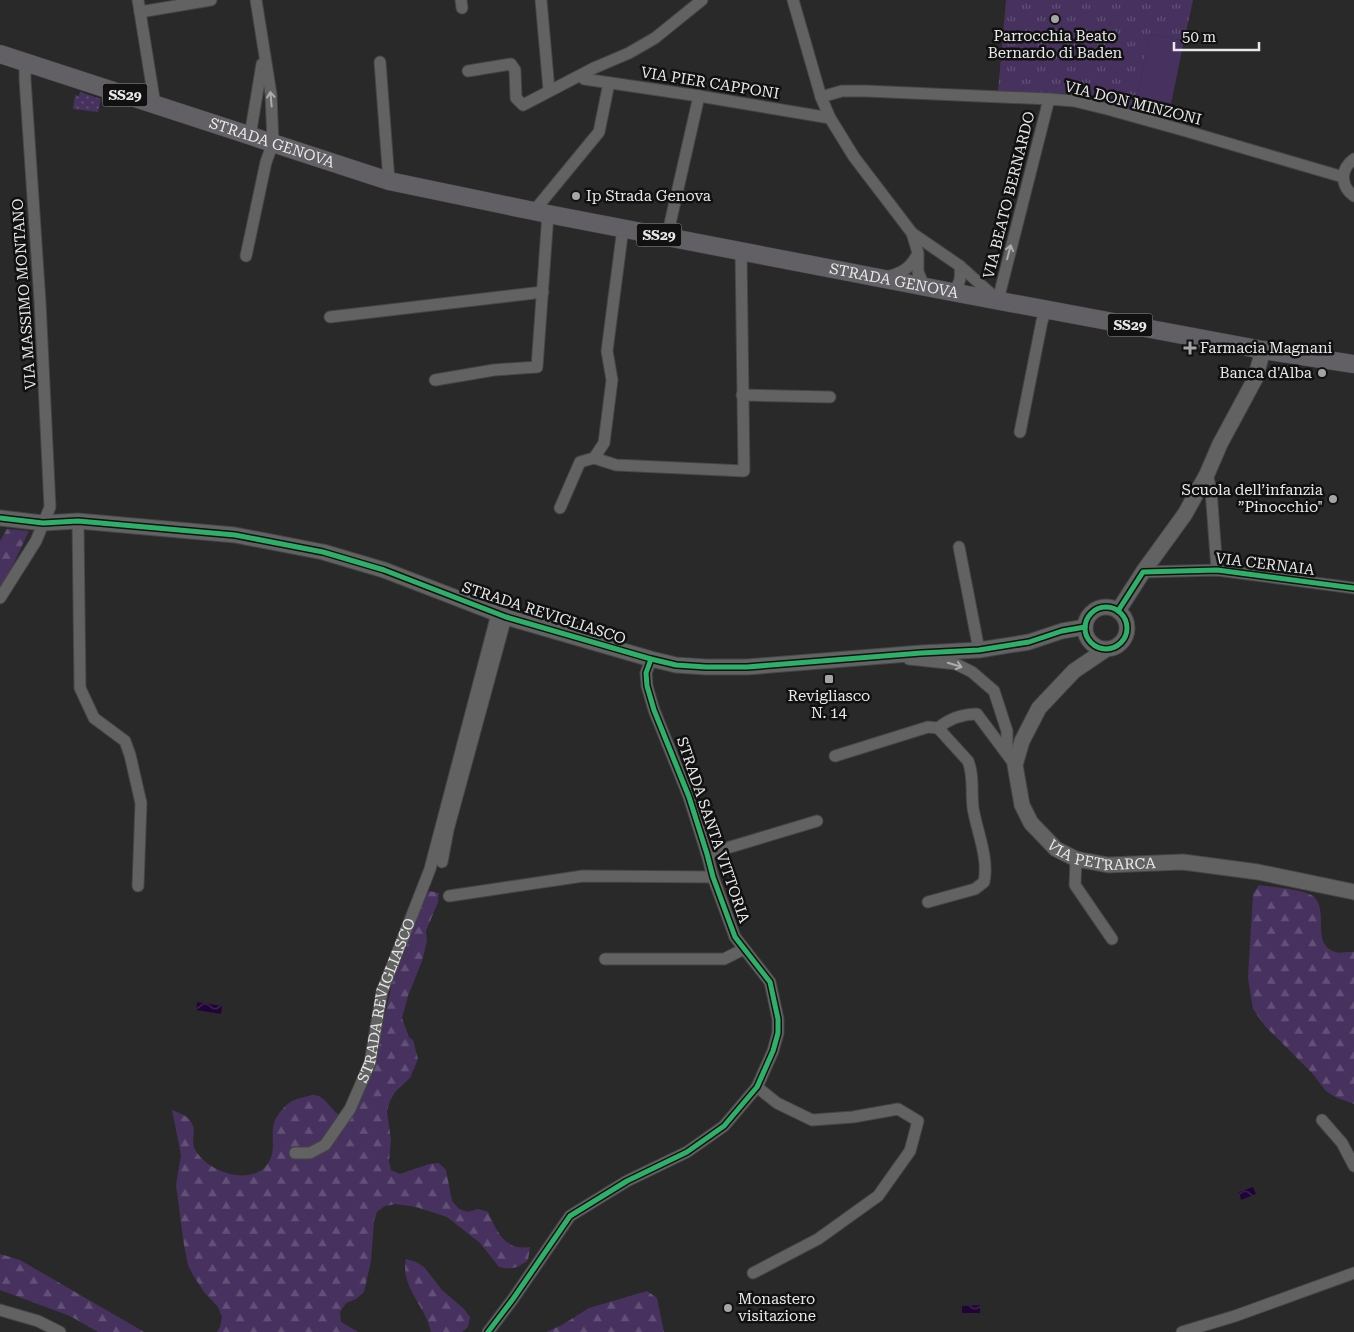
<svg xmlns="http://www.w3.org/2000/svg" width="1354" height="1332" viewBox="0 0 1354 1332" font-family="'Roboto Serif',serif">
<style>
.grass{fill:url(#grass-dots)}
.forest{fill:url(#forest-firs)}
.park{fill:url(#park-tufts)}
.garden{fill:#47325f}
.water{fill:url(#water-waves)}
.lines{fill:none;stroke-linecap:round;stroke-linejoin:round}
.street-casing{stroke:#454545;stroke-width:13}
.secondary-casing{stroke:#454545;stroke-width:17}
.primary-casing{stroke:#454545;stroke-width:19}
.street{stroke:#626263;stroke-width:11}
.secondary{stroke:#626263;stroke-width:15}
.primary{stroke:#626064;stroke-width:18}
.cycleway-casing{stroke:#111112;stroke-width:8}
.cycleway{stroke:#2db169;stroke-width:5}
.oneway{stroke:#acacad}
.poi-dot{fill:#a5a5a6;stroke:#111112;stroke-width:2}
.labels{text-anchor:middle;dominant-baseline:central;stroke-width:5;stroke-linejoin:round;paint-order:stroke}
.shield{fill:#111112;stroke:#a8a8a8;stroke-width:1}
.shield-label{font-size:14px;font-weight:bold;fill:#e8e8e9}
.poi-label{font-size:15px;fill:#e8e8e9;stroke:#111112;text-anchor:start}
.street-label{font-size:15px;fill:#e8e8e9;stroke:#111112}
</style>
<defs>
<pattern id="grass-dots" width="8" height="8" patternUnits="userSpaceOnUse" patternTransform="scale(1.25)"><rect width="8" height="8" fill="#47325f"/><path d="M2 2h.1M6 6h.1" fill="none" stroke="#625076" stroke-width="1.8" stroke-linecap="round"/></pattern>
<pattern id="forest-firs" width="22" height="20" patternUnits="userSpaceOnUse" patternTransform="scale(1.25)"><rect width="22" height="20" fill="#47325f"/><path d="M5 1l3.5 6h-7zM16 11l3.5 6h-7z" fill="#625076"/></pattern>
<pattern id="park-tufts" width="24" height="20" patternUnits="userSpaceOnUse" patternTransform="scale(1.25)"><rect width="24" height="20" fill="#47325f"/><path d="M3 7l-1-3M5 7V3M7 7l1-3M15 17l-1-3M17 17v-4M19 17l1-3" fill="none" stroke="#625076"/></pattern>
<pattern id="water-waves" width="16" height="10" patternUnits="userSpaceOnUse" patternTransform="scale(1.25)"><rect width="16" height="10" fill="#200437"/><path d="M0 5q4-4 8 0t8 0" fill="none" stroke="#402954"/></pattern>
</defs>
<rect width="100%" height="100%" fill="#292929"/>
<path class="grass" d="M80,92L101,99L98,112L73,109L75,95L79,96Z"/>
<g class="forest">
<path d="M7,529L29,531L10,571L0,588V541Z"/>
<path d="M1259,885C1272,887 1303,889 1313,896C1330,910 1310,944 1335,952C1341,954 1348,951 1354,952V1104L1335,1097L1326,1091L1312,1073L1265,1026L1253,1009L1248,978L1253,894Z"/>
<path d="M429,891L439,893L438,902L426,931L427,941L422,961L408,996L402,1018L409,1037L413,1040L418,1059L410,1078L395,1092L390,1101L387,1111L391,1140L389,1161L391,1170L400,1174L429,1164L439,1163L446,1170L452,1201L459,1209L468,1212L478,1209L488,1212C497,1232 505,1251 530,1247L528,1260C518,1268 512,1270 499,1267L480,1243L447,1217L416,1207L396,1204L385,1206L377,1212L374,1221L371,1261L364,1292L356,1299L346,1303L340,1312L341,1322L358,1332H217L220,1327L222,1317L218,1307L204,1292L193,1275L188,1265L184,1245L176,1185L181,1155L172,1110C179,1113 187,1115 191,1122C197,1130 191,1138 194,1147C203,1170 247,1186 265,1167C278,1153 270,1139 274,1123C277,1114 288,1101 297,1099C302,1098 307,1096 312,1095C327,1094 330,1113 343,1116C346,1117 351,1115 354,1114L376,1056L392,983L406,949L413,917L422,899Z"/>
<path d="M0,1254L20,1260L144,1332H98L70,1316L0,1290Z"/>
<path d="M406,1259L416,1262L424,1267L442,1290L464,1309L470,1317L468,1327L462,1332H431C426,1306 400,1287 406,1259Z"/>
<path d="M647,1291L657,1298L664,1332H546L562,1325L589,1308Z"/>
</g>
<path class="park" d="M1006,0H1193L1184,41L1150,34L1134,112L1070,94L998,91Z"/>
<path class="garden" d="M1150,34L1184,41L1171,104L1137,97Z"/>
<g class="water">
<path d="M197,1002L222,1006L221,1014L196,1010Z"/>
<path d="M1253,1187L1256,1194L1241,1200L1239,1192Z"/>
<path d="M980,1305V1313H962V1306Z"/>
</g>
<g class="lines">
<g class="street-casing">
<g id="street">
<path d="M138,0L140,12L211,0"/>
<path d="M461,0L462,8"/>
<path d="M541,0L549,90"/>
<path d="M793,0L821,97L830,118L854,157L912,233L918,253V272L924,286"/>
<path d="M140,12L155,105"/>
<path d="M380,62L389,181"/>
<path d="M468,71L511,64L515,70L516,98L523,105L594,68L629,53L655,38L702,0"/>
<path d="M584,79L699,96L830,118"/>
<path d="M821,97L842,91H866L1049,99L1074,101L1107,109L1186,131L1343,177"/>
<path d="M250,136L262,64"/>
<path d="M1354,159C1340,169 1340,186 1354,196"/>
<path d="M534,211L599,132L609,83"/>
<path d="M912,233L960,266L998,300L1049,99"/>
<path d="M667,237L699,96"/>
<path d="M246,256L266,162L273,143L271,94L256,0"/>
<path d="M885,277C900,274 910,269 917,255"/>
<path d="M952,292C961,284 961,276 960,266"/>
<path d="M330,317L543,292"/>
<path d="M435,380L494,370L537,367L548,214"/>
<path d="M742,395L830,397"/>
<path d="M1020,432L1042,321L1047,309"/>
<path d="M594,458L616,465L744,471L741,251"/>
<path d="M1207,474L1211,490L1217,570"/>
<path d="M560,508L580,462L594,458L604,443L612,380L607,351L623,228"/>
<path d="M78,521L80,688L94,718L125,741L130,755L141,803L138,886"/>
<path d="M959,547L979,650"/>
<path d="M1143,572L1217,570L1354,588"/>
<path d="M0,598L36,541L50,507L40,302L25,79V62"/>
<path d="M909,659L956,664L972,672L994,691L1007,731V753"/>
<path d="M835,756L928,727L938,728C949,719 963,714 977,714L1015,765"/>
<path d="M707,854L817,821"/>
<path d="M1076,859L1075,885L1112,939"/>
<path d="M442,862L448,830L506,617"/>
<path d="M449,896L583,876L713,877"/>
<path d="M928,902L975,889L984,882C989,858 977,832 973,808C971,792 974,775 968,761L938,728"/>
<path d="M605,959H724L744,949"/>
<path d="M1322,1120L1342,1143L1354,1166"/>
<path id="s1" d="M295,1153H310L325,1145L350,1109L370,1063L382,992L430,869L497,614"/>
<path d="M753,1273L818,1239L878,1196L910,1151L918,1121L898,1109L853,1117L812,1120L777,1103L757,1087"/>
<path d="M0,1310L38,1321L60,1332"/>
<path d="M488,1332L513,1299L570,1216L627,1181L687,1152L724,1126L757,1087L773,1051L778,1033V1019L770,982L735,937L713,877L707,854L689,797L654,710L647,686L646,673L651,659"/>
<path d="M1182,1332L1235,1316L1354,1273"/>
</g>
</g>
<g class="secondary-casing">
<g id="secondary">
<path d="M0,518L43,523L78,521L235,535L323,552L384,570L506,617L651,659L676,665L706,667H747L921,653L979,650L1029,642L1062,631L1085,627"/>
<circle cx="1106" cy="628" r="21"/>
<path d="M1118,611L1143,572L1185,514L1207,474L1220,444L1255,379L1263,350"/>
<path id="s2" d="M1105,650L1074,671L1039,708L1022,741L1015,765L1022,805L1031,823L1056,849L1076,859L1108,865L1183,862L1258,872L1354,892"/>
</g>
</g>
<g class="primary-casing">
<g id="primary">
<path id="s3" d="M0,54L389,181L548,214L952,292L1263,350L1354,364"/>
</g>
</g>
<use href="#street" class="street"/>
<use href="#secondary" class="secondary"/>
<use href="#primary" class="primary"/>
<g class="cycleway-casing">
<g id="cycleway">
<path d="M0,518L43,523L78,521L235,535L323,552L384,570L506,617L651,659L676,665L706,667H747L921,653L979,650L1029,642L1062,631L1085,627"/>
<circle cx="1106" cy="628" r="21"/>
<path d="M1118,611L1143,572L1217,570L1354,588"/>
<path d="M488,1332L513,1299L570,1216L627,1181L687,1152L724,1126L757,1087L773,1051L778,1033V1019L770,982L735,937L713,877L707,854L689,797L654,710L647,686L646,673L651,659"/>
</g>
</g>
<use href="#cycleway" class="cycleway"/>
</g>
<defs><path id="oneway-shaft" d="M-6 0H5M1.5-3L5.5 0L1.5 3" fill="none" stroke-width="1.6" stroke-linecap="round" stroke-linejoin="round" transform="scale(1.25)"/></defs>
<g class="oneway">
<use href="#oneway-shaft" transform="translate(271 99) rotate(-95)"/>
<use href="#oneway-shaft" transform="translate(1009 252) rotate(-75)"/>
<use href="#oneway-shaft" transform="translate(955 665) rotate(17)"/>
</g>
<g class="poi-dot">
<circle cx="1055" cy="19" r="5"/>
<circle cx="576" cy="196" r="5"/>
<path d="M1187.5 340.5h5v5h5v5h-5v5h-5v-5h-5v-5h5z"/>
<circle cx="1322" cy="373" r="5"/>
<circle cx="1333" cy="499" r="5"/>
<rect x="824" y="674" width="10" height="10" rx="2.5"/>
<circle cx="728" cy="1308" r="5"/>
</g>
<g class="labels">
<g class="shield">
<rect x="102.5" y="83.5" width="45" height="23" rx="4"/>
<rect x="636.5" y="223.5" width="45" height="23" rx="4"/>
<rect x="1107.5" y="313.5" width="45" height="23" rx="4"/>
</g>
<g class="shield-label">
<text x="125" y="95">SS29</text>
<text x="659" y="235">SS29</text>
<text x="1130" y="325">SS29</text>
</g>
<g class="poi-label">
<text x="1055" y="36" text-anchor="middle">Parrocchia Beato<tspan x="1055" dy="17">Bernardo di Baden</tspan></text>
<text x="586" y="196">Ip Strada Genova</text>
<text x="1200" y="348">Farmacia Magnani</text>
<text x="1312" y="373" text-anchor="end">Banca d'Alba</text>
<text x="1323" y="490" text-anchor="end">Scuola dell’infanzia<tspan x="1323" dy="17">”Pinocchio"</tspan></text>
<text x="829" y="696" text-anchor="middle">Revigliasco<tspan x="829" dy="17">N. 14</tspan></text>
<text x="738" y="1299">Monastero<tspan x="738" dy="17">visitazione</tspan></text>
</g>
<g class="street-label">
<text transform="translate(710 83) rotate(9)">VIA PIER CAPPONI</text>
<text transform="translate(1133 103) rotate(14)">VIA DON MINZONI</text>
<text stroke="none"><textPath href="#s3" startOffset="286">STRADA GENOVA</textPath></text>
<text transform="translate(1009 195) rotate(-76)">VIA BEATO BERNARDO</text>
<text stroke="none"><textPath href="#s3" startOffset="924">STRADA GENOVA</textPath></text>
<text transform="translate(24 294) rotate(-94)">VIA MASSIMO MONTANO</text>
<text transform="translate(1265 564) rotate(7)">VIA CERNAIA</text>
<text transform="translate(544 613) rotate(18)">STRADA REVIGLIASCO</text>
<text transform="translate(713 830) rotate(71)">STRADA SANTA VITTORIA</text>
<text stroke="none"><textPath href="#s2" startOffset="294">VIA PETRARCA</textPath></text>
<text stroke="none"><textPath href="#s1" startOffset="191">STRADA REVIGLIASCO</textPath></text>
</g>
</g>
<path d="M1174 42v8h85v-8" fill="none" stroke="#e8e8e9" stroke-width="2.5"/>
<text x="1182" y="42" font-size="15" fill="#e8e8e9" stroke="#111112" stroke-width="4" paint-order="stroke">50 m</text>
</svg>
